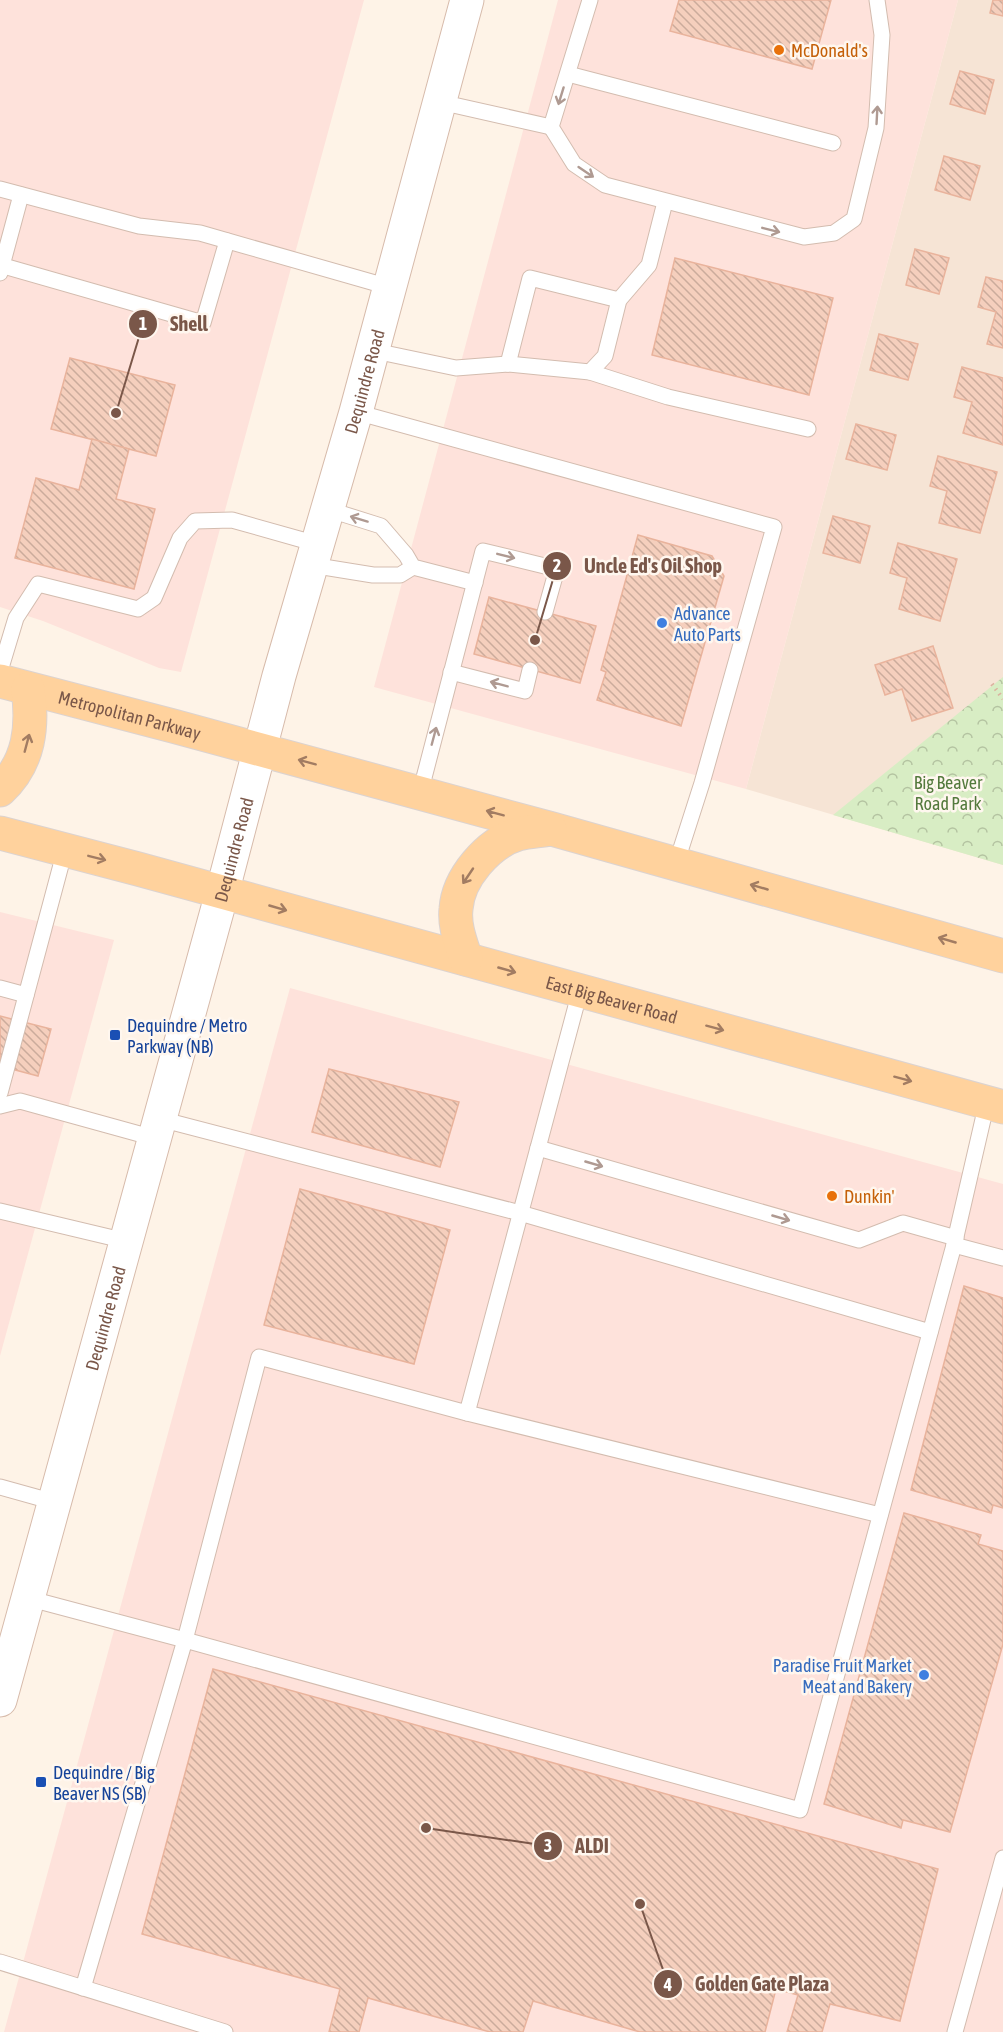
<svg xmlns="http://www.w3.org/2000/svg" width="1003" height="2032" viewBox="0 0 1003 2032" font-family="'Asap Condensed',sans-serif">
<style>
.residential{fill:#f6e4d5}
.commercial{fill:#fee2db}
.park{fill:url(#park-crowns)}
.building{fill:url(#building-back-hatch);stroke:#e9b39c;stroke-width:1.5}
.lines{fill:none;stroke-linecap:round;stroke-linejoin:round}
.service-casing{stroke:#d3bcaf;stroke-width:17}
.secondary-casing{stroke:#d7bbab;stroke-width:35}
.primary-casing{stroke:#dcd3d0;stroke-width:35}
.path{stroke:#dab29f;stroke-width:4;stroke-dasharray:1.5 4.5;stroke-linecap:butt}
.service{stroke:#fff;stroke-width:15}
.secondary{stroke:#fff;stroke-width:33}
.primary{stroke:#ffd29d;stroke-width:33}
.oneway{stroke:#af9a92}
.oneway2{stroke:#a27c62}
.food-dot{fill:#e8710a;stroke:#fff7ef;stroke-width:2}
.shop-dot{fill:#3f7fe0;stroke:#fff7ef;stroke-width:2}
.transit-dot{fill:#1a4fb4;stroke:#fff7ef;stroke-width:2}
.labels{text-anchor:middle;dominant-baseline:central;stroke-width:5;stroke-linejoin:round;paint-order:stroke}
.food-label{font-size:18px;fill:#c56008;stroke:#fff7ef;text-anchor:start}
.street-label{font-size:18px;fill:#7a5749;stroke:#fff7ef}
.shop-label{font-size:18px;fill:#366cbe;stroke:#fff7ef;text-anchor:start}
.park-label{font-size:18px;fill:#547a3d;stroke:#fff7ef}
.transit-label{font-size:18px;fill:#164399;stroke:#fff7ef;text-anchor:start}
.leader{fill:none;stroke:#7a5749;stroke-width:2}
.callout-dot{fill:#7a5749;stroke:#fff7ef;stroke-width:2}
.mark-label{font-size:18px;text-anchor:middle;font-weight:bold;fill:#fff}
.callout-label{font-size:20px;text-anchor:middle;font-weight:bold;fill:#7a5749;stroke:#fff7ef;stroke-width:5;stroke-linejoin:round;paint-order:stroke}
</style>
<defs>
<pattern id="park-crowns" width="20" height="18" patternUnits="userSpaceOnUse" patternTransform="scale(1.5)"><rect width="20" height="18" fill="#d8edc4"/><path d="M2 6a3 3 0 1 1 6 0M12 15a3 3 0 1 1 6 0" fill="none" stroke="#b4c3a1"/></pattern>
<pattern id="building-back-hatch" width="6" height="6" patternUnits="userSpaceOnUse" patternTransform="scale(1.5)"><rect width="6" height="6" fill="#f5cfbd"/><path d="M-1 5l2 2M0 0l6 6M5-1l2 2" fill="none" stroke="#cbab9c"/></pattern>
</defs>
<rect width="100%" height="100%" fill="#fef3e7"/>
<path class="residential" d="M958,0H1003V865L746,789Z"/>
<g class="commercial">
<path d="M0,0H364L181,672L159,668L43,621L0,607Z"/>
<path d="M558,0H958L746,789L374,687Z"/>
<path d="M0,912L114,940L0,1356Z"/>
<path d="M290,988L1003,1184V2032H4Z"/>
</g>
<path class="park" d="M1003,677V865L833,815Z"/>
<g class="building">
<path d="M679,0H831L812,69L670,31Z"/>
<path d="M993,0H1003V16L990,13Z"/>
<path d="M960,71L994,80L985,114L950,104Z"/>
<path d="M944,156L980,166L970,200L935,190Z"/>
<path d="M915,249L949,258L939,294L906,285Z"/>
<path d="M675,258L833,298L809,395L652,355Z"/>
<path d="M986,277L1003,281V348L987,344L996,312L978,307Z"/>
<path d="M879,334L918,344L908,380L870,370Z"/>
<path d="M70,358L175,385L156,456L51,429Z"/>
<path d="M962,367L1003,378V445L963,433L972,402L954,397Z"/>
<path d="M856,424L896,435L887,470L846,459Z"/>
<path d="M92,439L129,449L116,499L155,509L134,589L15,558L36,478L79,490Z"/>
<path d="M938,456L997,472L980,533L939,523L947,491L930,486Z"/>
<path d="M833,516L870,526L860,563L823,553Z"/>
<path d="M638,535L712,556L724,576L681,726L597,700L606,672L601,670Z"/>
<path d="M898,543L957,559L940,621L899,609L907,578L890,573Z"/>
<path d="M489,597L596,626L580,683L474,654Z"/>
<path d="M933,646L953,708L912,721L902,689L885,695L875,665Z"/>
<path d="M0,1016L51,1029L38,1076L0,1066Z"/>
<path d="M329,1069L459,1102L440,1167L312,1132Z"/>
<path d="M300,1189L450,1230L414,1364L264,1325Z"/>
<path d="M964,1286L1003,1298V1508L993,1505L991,1513L911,1490Z"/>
<path d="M904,1513L981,1535L978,1544L1003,1551V1644L950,1832L903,1820L901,1828L824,1804Z"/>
<path d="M213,1669L938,1869L900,2021L830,2004L822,2032H787L798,1995L776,1989L765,2032H640L533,2001L523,2032H490L368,1998L359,2032H329L340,1989L142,1934Z"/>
</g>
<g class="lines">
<g class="service-casing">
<g id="service">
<path d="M590,0L551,127L574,164L605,185L804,237L834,233L854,219L876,128L882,35L877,0"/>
<path d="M568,74L833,143"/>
<path d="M440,102L551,127"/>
<path d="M0,189L139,226L200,233L389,287"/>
<path d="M0,265L203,323L227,241"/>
<path d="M0,273L21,195"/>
<path d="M370,350L456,368L508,364L590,372L605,356L619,300L649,265L665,202"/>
<path d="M508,364L530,278L619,300"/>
<path d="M590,372L668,397L808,429"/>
<path d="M356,412L774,527L702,783L676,864"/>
<path d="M327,509L381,526L406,555L413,567L475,583"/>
<path d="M311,565L373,575H400L413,567"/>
<path d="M0,671L16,618L38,584L138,609L154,598L180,538L195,521L232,520L317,544"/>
<path d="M451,672L525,691L530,670"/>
<path d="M420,793L483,551L557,569L545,612"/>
<path d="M0,988L26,995"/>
<path d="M0,1093L65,850"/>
<path d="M0,1106L20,1101L154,1138"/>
<path d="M160,1119L520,1213L930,1332"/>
<path d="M538,1148L859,1240L903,1223L956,1238"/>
<path d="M0,1211L126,1241"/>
<path d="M954,1245L1003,1258"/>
<path d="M467,1413L880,1515"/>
<path d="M0,1487L54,1502"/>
<path d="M27,1598L185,1640L800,1810L954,1245L987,1102"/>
<path d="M0,1962L225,2032"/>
<path d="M83,1988L185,1640L259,1357L467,1413L580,991"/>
<path d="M955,2032L1003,1858"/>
</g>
</g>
<g class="secondary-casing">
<g id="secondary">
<path id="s1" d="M0,1700L222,893L279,676L356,412L467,0"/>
</g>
</g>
<g class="primary-casing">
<g id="primary">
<path id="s2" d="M0,681L173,726L552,829L1003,956"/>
<path d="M0,790C30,762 33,726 28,689"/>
<path id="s3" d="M0,833L138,869L1003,1107"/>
<path d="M466,959C461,943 454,926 456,909C458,878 488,843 518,834C528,831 540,831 550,829"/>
</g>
</g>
<path class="path" d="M992,684L1003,699"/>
<use href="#service" class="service"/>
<use href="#secondary" class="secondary"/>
<use href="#primary" class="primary"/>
</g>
<defs><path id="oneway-shaft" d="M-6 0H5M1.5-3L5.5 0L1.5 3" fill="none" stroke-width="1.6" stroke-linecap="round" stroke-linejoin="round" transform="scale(1.5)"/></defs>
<g class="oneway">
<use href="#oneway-shaft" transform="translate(561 96) rotate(107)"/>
<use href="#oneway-shaft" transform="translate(877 115) rotate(-87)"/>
<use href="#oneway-shaft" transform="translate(586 172) rotate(34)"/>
<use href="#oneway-shaft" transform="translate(771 230) rotate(14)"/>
<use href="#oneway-shaft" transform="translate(359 519) rotate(-163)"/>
<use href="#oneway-shaft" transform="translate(506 556) rotate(14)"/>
<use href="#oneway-shaft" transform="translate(499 684) rotate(-165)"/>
<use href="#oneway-shaft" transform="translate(434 736) rotate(-75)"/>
<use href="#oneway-shaft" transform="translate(594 1164) rotate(16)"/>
<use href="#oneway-shaft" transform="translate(781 1218) rotate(16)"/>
</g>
<g class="oneway2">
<use href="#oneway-shaft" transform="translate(27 743) rotate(-75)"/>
<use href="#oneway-shaft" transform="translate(307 762) rotate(-165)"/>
<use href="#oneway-shaft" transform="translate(495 813) rotate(-165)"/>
<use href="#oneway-shaft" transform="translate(97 858) rotate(14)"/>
<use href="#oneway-shaft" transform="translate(468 876) rotate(124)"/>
<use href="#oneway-shaft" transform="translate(759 887) rotate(-164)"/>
<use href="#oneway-shaft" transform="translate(278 908) rotate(16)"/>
<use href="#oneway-shaft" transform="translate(947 940) rotate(-164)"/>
<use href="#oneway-shaft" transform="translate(507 970) rotate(16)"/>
<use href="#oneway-shaft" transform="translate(715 1028) rotate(15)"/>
<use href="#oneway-shaft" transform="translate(903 1079) rotate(15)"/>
</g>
<g class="food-dot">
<circle cx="779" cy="50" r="6"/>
<circle cx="832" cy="1196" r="6"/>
</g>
<g class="shop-dot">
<circle cx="662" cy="623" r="6"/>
<circle cx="924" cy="1675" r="6"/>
</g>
<g class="transit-dot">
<rect x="109" y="1029" width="12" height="12" rx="3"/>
<rect x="35" y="1776" width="12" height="12" rx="3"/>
</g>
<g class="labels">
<g class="food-label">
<text x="791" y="50">McDonald's</text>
<text x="844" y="1196">Dunkin'</text>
</g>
<g class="street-label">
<text stroke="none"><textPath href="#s1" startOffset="1368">Dequindre Road</textPath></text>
<text stroke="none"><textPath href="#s2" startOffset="134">Metropolitan Parkway</textPath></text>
<text stroke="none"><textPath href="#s1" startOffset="882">Dequindre Road</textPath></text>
<text stroke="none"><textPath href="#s3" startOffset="634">East Big Beaver Road</textPath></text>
<text stroke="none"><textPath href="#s1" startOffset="396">Dequindre Road</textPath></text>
</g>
<g class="shop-label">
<text x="674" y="613">Advance<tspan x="674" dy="21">Auto Parts</tspan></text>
<text x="912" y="1665" text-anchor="end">Paradise Fruit Market<tspan x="912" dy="21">Meat and Bakery</tspan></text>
</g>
<g class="park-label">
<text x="948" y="782">Big Beaver<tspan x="948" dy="21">Road Park</tspan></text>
</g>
<g class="transit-label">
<text x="127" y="1025">Dequindre / Metro<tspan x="127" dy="21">Parkway (NB)</tspan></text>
<text x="53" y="1772">Dequindre / Big<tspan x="53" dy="21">Beaver NS (SB)</tspan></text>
</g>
</g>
<path class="leader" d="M116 413L143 324M535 640L557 566M426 1828L548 1846M640 1904L668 1984"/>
<g class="callout-dot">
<circle cx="116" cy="413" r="6"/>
<circle cx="535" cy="640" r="6"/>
<circle cx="426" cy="1828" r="6"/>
<circle cx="640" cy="1904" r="6"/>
<circle cx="143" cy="324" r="15"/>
<circle cx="557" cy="566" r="15"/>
<circle cx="548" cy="1846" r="15"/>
<circle cx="668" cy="1984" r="15"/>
</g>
<g class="mark-label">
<text x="143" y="330">1</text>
<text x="557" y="572">2</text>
<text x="548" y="1852">3</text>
<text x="668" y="1991">4</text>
</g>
<g class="callout-label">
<text x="189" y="331">Shell</text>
<text x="653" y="573">Uncle Ed's Oil Shop</text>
<text x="592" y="1853">ALDI</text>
<text x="762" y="1991">Golden Gate Plaza</text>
</g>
</svg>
